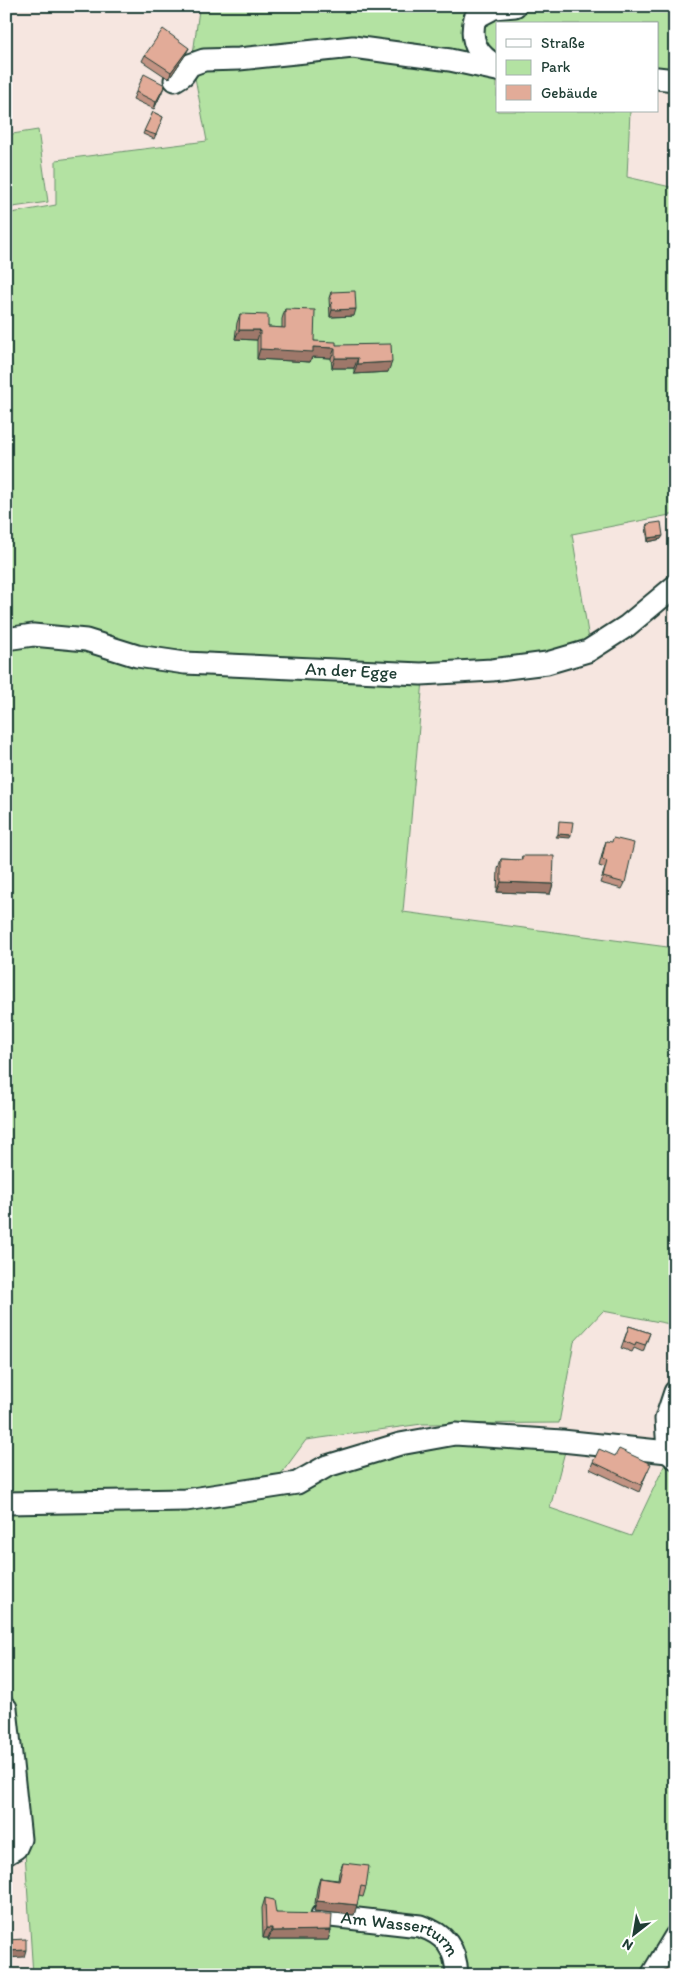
<svg xmlns="http://www.w3.org/2000/svg" width="681" height="1981" viewBox="0 0 681 1981" font-family="Itim,sans-serif">
<style>
.green{fill:#b3e2a2;stroke:#69906b}
.lines{fill:none;stroke-linecap:round;stroke-linejoin:round}
.minor-casing{stroke:#1f3d34;stroke-width:25}
.minor{stroke:#fff;stroke-width:21}
.wall{fill:#c29383;stroke:#1f3d34}
.shaded-wall{fill:#9e786a;stroke:#1f3d34}
.building{fill:#e2ab98;stroke:#1f3d34}
.labels{text-anchor:middle;dominant-baseline:central;stroke-width:4.5;stroke-linejoin:round;paint-order:stroke}
.street-label{font-size:18px;fill:#1f3d34;stroke:#fff}
</style>
<rect width="100%" height="100%" fill="#f6e6e0"/>
<filter id="ink" filterUnits="userSpaceOnUse"><feTurbulence type="fractalNoise" baseFrequency=".02" numOctaves="2"/><feDisplacementMap in="SourceGraphic" scale="10" xChannelSelector="R" yChannelSelector="G"/><feConvolveMatrix kernelMatrix="1 2 1 2 8 2 1 2 1" color-interpolation-filters="sRGB"/></filter>
<g filter="url(#ink)">
<g class="green">
<path d="M194,6H601L675,13V75L657,85V24H497V72L406,49L193,54L199,10Z"/>
<path d="M341,52L497,74V111H630L627,177L675,188V514L572,534L592,658L424,670L185,660L6,634V214L56,205V160L207,141L193,67Z"/>
<path d="M38,130L48,202L6,208V135Z"/>
<path d="M13,642L423,680L403,912L675,948V1325L603,1311L574,1342L559,1423L422,1424L306,1440L267,1493L417,1444H567L550,1508L631,1536L666,1462L675,1471V1925L645,1975H33L25,1852H6V644Z"/>
</g>
<g class="lines">
<g class="minor-casing">
<g id="minor">
<path d="M497,66C477,55 469,41 475,18L494,8L515,6"/>
<path d="M657,78L675,80"/>
<path d="M175,80L183,75L190,65L204,60L239,59L353,47L450,60L497,70"/>
<path id="s1" d="M6,639L33,635L86,640L137,656L185,663L421,674L492,670L547,663L588,651L627,626L675,586"/>
<path d="M675,1392L666,1419L668,1452L675,1458"/>
<path d="M6,1503L186,1500L297,1483L327,1466L400,1444L455,1434L562,1441L668,1452"/>
<path d="M6,1708L20,1839L16,1848L6,1854"/>
<path id="s2" d="M322,1915L420,1926C445,1934 456,1948 457,1975"/>
<path d="M652,1975L675,1937"/>
</g>
</g>
<use href="#minor" class="minor"/>
</g>
<g class="wall">
<path d="M186,54L169,79L142,61L145,55Z"/>
<path d="M136,92H162L154,109L133,99Z"/>
<path d="M153,112L163,117L154,139L143,134Z"/>
<path d="M331,292L354,316L330,317L329,298Z"/>
<path d="M285,309L314,341L336,345L388,372L354,374V368H332L331,358L312,357L310,362L257,359V340L235,339L237,323L240,314L268,327L282,328V319Z"/>
<path d="M647,524L661,539L648,542L646,527Z"/>
<path d="M606,841L625,883L622,889L600,883L605,868L599,866L604,847Z"/>
<path d="M522,856L553,884L550,894L497,892L498,869L501,859L521,860Z"/>
<path d="M629,1326L650,1333L643,1352L634,1348L632,1352L621,1348Z"/>
<path d="M593,1462L648,1470L639,1492L590,1469Z"/>
<path d="M343,1863L366,1887L363,1897L359,1896L354,1915L314,1911L317,1888L320,1878L338,1880L339,1873Z"/>
<path d="M265,1898L276,1913L331,1930L328,1940H268V1938H263L262,1908Z"/>
</g>
<g class="shaded-wall">
<path d="M189,48L186,54L169,79L171,72Z"/>
<path d="M165,85L162,92L154,109L156,102Z"/>
<path d="M356,309L354,316L330,317L332,310Z"/>
<path d="M239,330H260L257,340L235,339Z"/>
<path d="M313,347L335,348L331,358L312,357L310,362L257,359L260,349Z"/>
<path d="M335,358H358L354,368H332Z"/>
<path d="M392,362L388,372L354,374L357,364Z"/>
<path d="M663,536L661,539L648,542L649,538Z"/>
<path d="M558,834L571,835L570,838L556,837Z"/>
<path d="M501,882L553,884L550,894L497,892Z"/>
<path d="M317,1901L357,1905L354,1915L314,1911Z"/>
<path d="M266,1928H272L268,1938H263Z"/>
<path d="M331,1930L328,1940H268L272,1931Z"/>
<path d="M26,1950L24,1957L6,1958V1951Z"/>
</g>
<g class="building">
<path d="M163,29L189,48L171,72L145,55Z"/>
<path d="M144,74L165,85L156,102L136,92Z"/>
<path d="M153,112L163,117L156,135L144,131Z"/>
<path d="M355,291L356,309L332,310L331,292Z"/>
<path d="M285,309L315,310L314,341L336,342V345L391,344L392,362L357,364L358,358H335V348L313,347V352L260,349V330H239L240,314L268,315V327L285,328Z"/>
<path d="M661,522L663,536L649,538L647,524Z"/>
<path d="M559,821L573,822L571,835L558,834Z"/>
<path d="M613,838L634,843L625,883L603,877L607,861L602,859L606,841L612,842Z"/>
<path d="M522,856H554L553,884L501,882V859L522,860Z"/>
<path d="M629,1326L650,1333L645,1345L636,1342L635,1346L624,1341Z"/>
<path d="M599,1449L615,1456L619,1449L651,1464L641,1485L593,1462Z"/>
<path d="M343,1863L369,1866L366,1887L361,1886L357,1905L317,1901L320,1878L339,1881Z"/>
<path d="M265,1898L274,1900L276,1913L332,1914L331,1930L272,1931V1928H266Z"/>
<path d="M26,1939V1950L6,1951V1940Z"/>
<path d="M668,1967L675,1975H659Z"/>
</g>
</g>
<g class="labels">
<g class="street-label">
<text stroke="none"><textPath href="#s1" startOffset="349">An der Egge</textPath></text>
<text stroke="none"><textPath href="#s2" startOffset="82">Am Wasserturm</textPath></text>
</g>
</g>
<rect width="681" height="1981" fill="none" stroke="#fff" stroke-width="25"/>
<rect x="12" y="12" width="656" height="1956" fill="none" stroke="#1f3d34" stroke-width="2" filter="url(#ink)"/>
<rect x="496" y="22" width="162" height="90" fill="#ffffff" stroke="#a5b1ae"/>
<rect x="506" y="39" width="25" height="8" fill="#ffffff" stroke="#a5b1ae"/>
<text x="541" y="48" font-size="15" fill="#1f3d34">Straße</text>
<rect x="506" y="60" width="25" height="15" fill="#b3e2a2" stroke="#a5b1ae"/>
<text x="541" y="72" font-size="15" fill="#1f3d34">Park</text>
<rect x="506" y="85" width="25" height="15" fill="#e2ab98" stroke="#a5b1ae"/>
<text x="541" y="98" font-size="15" fill="#1f3d34">Gebäude</text>
<g transform="translate(634 1934) rotate(211)" stroke="#ffffff" stroke-width="4" paint-order="stroke">
<path d="M0-4L9 19L0 12L-9 19Z" fill="#1f3d34"/>
<text y="-8" font-size="14" font-weight="bold" text-anchor="middle" fill="#1f3d34">N</text>
</g>
</svg>
